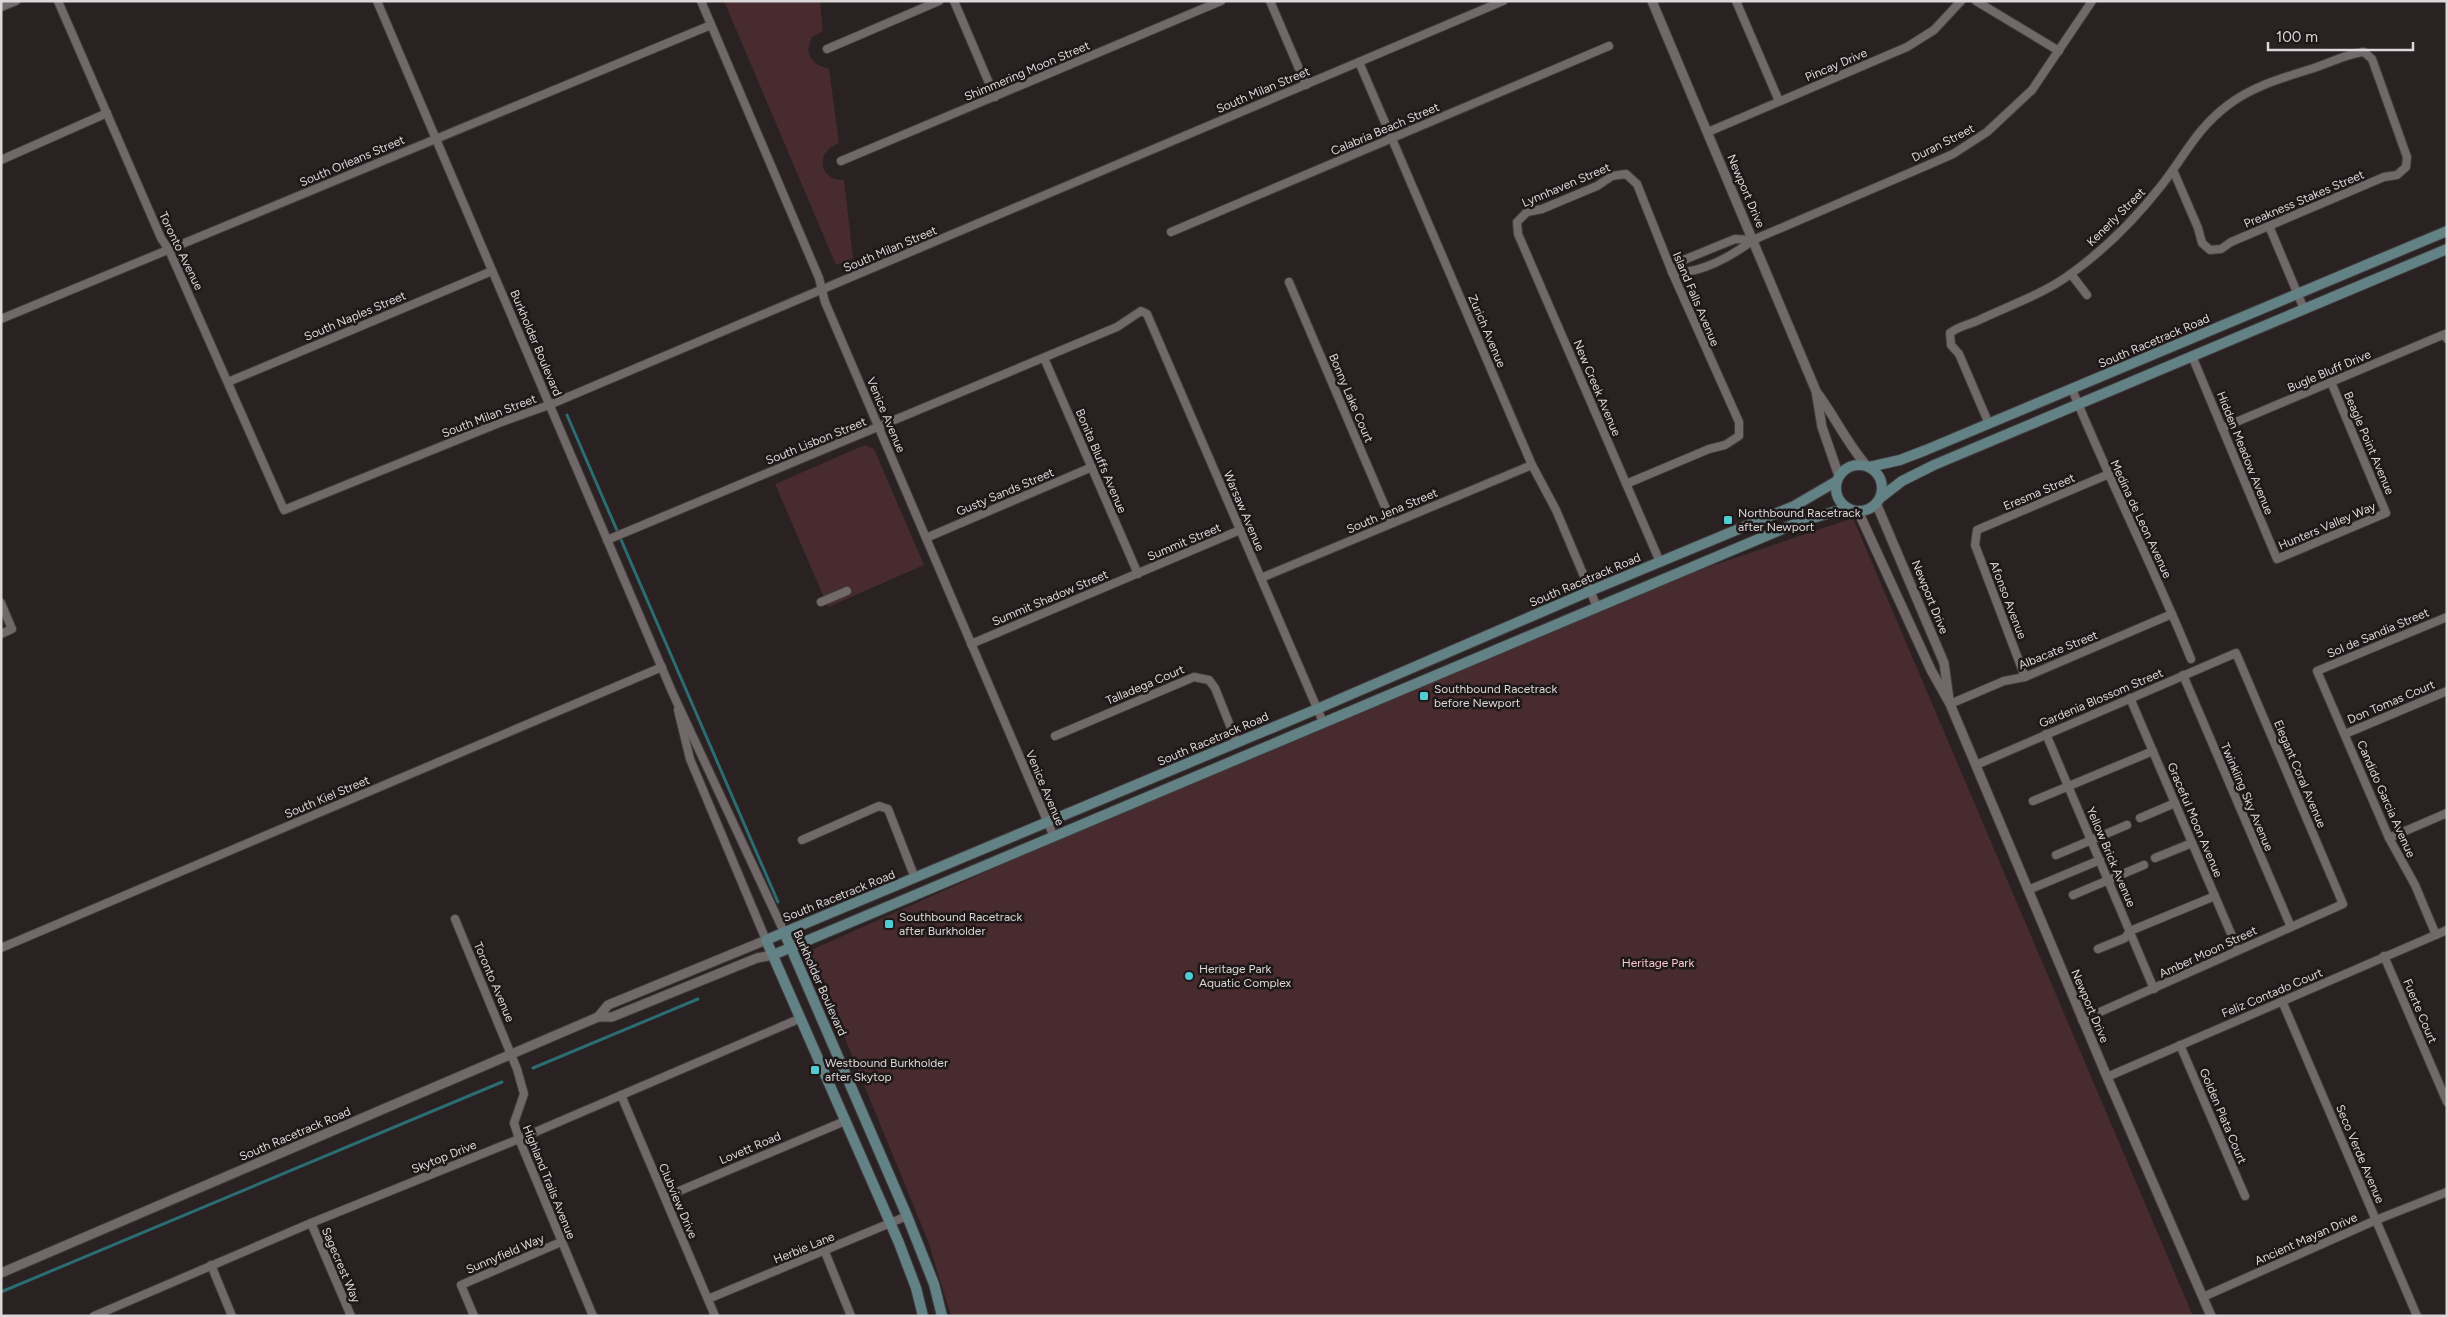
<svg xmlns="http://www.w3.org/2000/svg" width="2448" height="1317" viewBox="0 0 2448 1317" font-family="Figtree,sans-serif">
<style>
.green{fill:#472b2f}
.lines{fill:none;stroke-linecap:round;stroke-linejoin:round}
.stream{stroke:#2b6d72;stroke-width:3}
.minor-casing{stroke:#423c3d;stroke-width:10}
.tertiary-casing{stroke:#423c3d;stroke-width:11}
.secondary-casing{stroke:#423c3d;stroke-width:12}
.minor{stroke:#716869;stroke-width:8}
.tertiary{stroke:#716869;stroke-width:9}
.secondary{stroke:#628285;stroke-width:10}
.poi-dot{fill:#51ccd5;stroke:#1f1819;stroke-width:2}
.labels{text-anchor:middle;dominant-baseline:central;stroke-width:5;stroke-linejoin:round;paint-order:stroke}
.street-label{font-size:12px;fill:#dcd7d8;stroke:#1f1819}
.poi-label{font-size:12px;fill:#dcd7d8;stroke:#1f1819;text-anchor:start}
.park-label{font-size:12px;fill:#fac8ce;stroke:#1f1819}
</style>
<rect width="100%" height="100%" fill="#292122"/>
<g class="green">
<path d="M724,1H820L823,31L812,37L808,50C811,61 817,67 829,68L839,143C815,152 818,180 844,180L853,258L836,265Z"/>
<path d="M865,445L874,449L924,565L828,607L775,484Z"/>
<path d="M1853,518L2193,1316H951L928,1241L809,951L1299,732L1619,597Z"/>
</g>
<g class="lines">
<g class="stream">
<path d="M567,415L778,902"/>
<path d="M533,1068L698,999"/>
<path d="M1,1292L502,1082"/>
</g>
<g class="minor-casing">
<g id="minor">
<path d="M58,1L161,238L169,250L284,510L499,423L549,405L1503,1"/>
<path d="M377,1L673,694L784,932"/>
<path d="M701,1L819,278L825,302L1054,837"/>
<path d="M954,1L995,97"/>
<path d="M1270,1L1306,85"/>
<path d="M1736,1L1779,101"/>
<path d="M1976,1L2059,51"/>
<path d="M1,7L16,1"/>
<path d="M827,49L939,1"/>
<path d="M1359,62L1532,465L1556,510L1597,607"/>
<path d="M1708,132L1907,47L1934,30L1961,1"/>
<path d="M1,160L107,113"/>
<path d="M841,161L1221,1"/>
<path d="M2269,226L2304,309"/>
<path d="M1171,232L1609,46"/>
<path d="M1672,272C1699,275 1732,256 1753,240L1928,165L1953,154L1987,132L2032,90L2092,1"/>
<path d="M1672,272L1681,261L1735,239L1753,240"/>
<path d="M2071,274L2087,295"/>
<path d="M1289,282L1392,523"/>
<path d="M1,319L711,25"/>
<path d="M2192,356L2277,559L2386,513L2331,382"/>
<path d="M1044,358L1138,574"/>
<path d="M228,382L492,271"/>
<path d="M2072,389C2109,480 2154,568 2191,659"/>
<path d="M1989,424L1959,354L1951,345L1950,333C1959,326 1967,325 1977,321C2008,306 2044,294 2072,273C2105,249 2136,218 2161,186C2185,156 2195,130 2228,105C2253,86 2282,78 2311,69C2327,64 2349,53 2364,52L2372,59L2407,157L2406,167L2397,175L2384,177L2231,242L2221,249L2210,250L2202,243L2198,228L2173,170"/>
<path d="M2222,428L2445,334L2447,339"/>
<path d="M1626,484L1709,449L1725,445L1739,436V422L1672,272L1637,184L1626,174L1612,176L1597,186L1542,209L1527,212L1517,222L1518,234L1660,562"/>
<path d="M926,538L1092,467"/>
<path d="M607,540L1117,327L1141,311L1147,314L1323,722"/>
<path d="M1261,578L1532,465"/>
<path d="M821,602L847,591"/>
<path d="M1,603L12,629L1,634"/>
<path d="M971,644L1240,530"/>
<path d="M2183,675L2291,927"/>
<path d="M2025,677L1975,545L1977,530L2109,474"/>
<path d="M2130,698L2238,950"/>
<path d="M1950,704L2004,681L2025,677L2172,614"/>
<path d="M678,710L690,759L766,940"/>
<path d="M2046,734L2154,989"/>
<path d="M2345,734L2447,691"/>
<path d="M1055,736L1194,677L1209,680L1215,688L1237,743"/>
<path d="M1976,765L2236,653L2343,904L2082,1020"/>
<path d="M2033,801L2153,751"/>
<path d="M2140,818L2175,803"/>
<path d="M2389,838L2447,813"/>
<path d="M802,840L879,806L888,809L915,878"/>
<path d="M2056,855L2127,825"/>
<path d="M2155,858L2192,843"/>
<path d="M2028,890L2100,860"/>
<path d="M2073,895L2144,865"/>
<path d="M455,919L517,1069L524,1094L514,1123L519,1139L593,1316"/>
<path d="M2436,935L2415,885L2389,838L2317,671L2447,617"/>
<path d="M1,948L662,667"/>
<path d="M2098,949L2125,938L2130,931L2215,896"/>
<path d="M2384,956L2447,1102"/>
<path d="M2282,1001L2417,1316"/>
<path d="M2180,1045L2245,1196"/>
<path d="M2107,1077L2447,930"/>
<path d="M621,1095L715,1316"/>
<path d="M665,1197L845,1121"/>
<path d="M311,1223L351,1316"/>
<path d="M825,1252L851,1316"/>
<path d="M211,1265L232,1316"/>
<path d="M2203,1297L2376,1220L2447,1192"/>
<path d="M708,1299L907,1216"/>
<path d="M94,1316L311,1223L519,1139L801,1018"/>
<path d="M474,1316L461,1285L561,1242"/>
</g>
</g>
<g class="tertiary-casing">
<g id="tertiary">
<path d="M1652,1L1816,391L1822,427L1839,476"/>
<path d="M1818,394C1835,417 1847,443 1866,465"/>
<path d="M1876,503L1944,663L1949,699"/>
<path d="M1858,511L1931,670L1950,704L2107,1077L2211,1316"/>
<path d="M598,1017L608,1005L766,940"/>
<path d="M1,1273L598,1017H612L757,958L773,955"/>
</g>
</g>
<g class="secondary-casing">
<g id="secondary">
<circle cx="1859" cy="488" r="23"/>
<path d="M1869,467L1900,460L1926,450L2447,231"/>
<path d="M1880,498L1902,481L1934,465L2447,249"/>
<path d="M784,932L907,1216L934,1284L942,1316"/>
<path d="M773,955L1799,522L1847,508"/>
<path d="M923,1316L916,1288L899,1243L766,940L1317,709L1590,591L1794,506L1837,481"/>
</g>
</g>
<use href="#minor" class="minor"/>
<use href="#tertiary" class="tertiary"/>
<use href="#secondary" class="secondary"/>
</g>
<g class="poi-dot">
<rect x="1723" y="515" width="10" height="10" rx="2.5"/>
<rect x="1419" y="691" width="10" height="10" rx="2.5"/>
<rect x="884" y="919" width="10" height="10" rx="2.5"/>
<circle cx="1189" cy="976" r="5"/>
<rect x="810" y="1065" width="10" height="10" rx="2.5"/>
</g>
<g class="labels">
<g class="street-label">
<text transform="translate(1836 65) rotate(-23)">Pincay Drive</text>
<text transform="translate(1027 71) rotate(-23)">Shimmering Moon Street</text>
<text transform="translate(1263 90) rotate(-23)">South Milan Street</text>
<text transform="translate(1385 129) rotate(-23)">Calabria Beach Street</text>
<text transform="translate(1943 143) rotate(-27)">Duran Street</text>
<text transform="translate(352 161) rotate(-23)">South Orleans Street</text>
<text transform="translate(1566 185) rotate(-23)">Lynnhaven Street</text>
<text transform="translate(1746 191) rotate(67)">Newport Drive</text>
<text transform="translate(2304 199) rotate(-23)">Preakness Stakes Street</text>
<text transform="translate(2116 217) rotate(-45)">Kenerly Street</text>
<text transform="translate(890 249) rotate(-23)">South Milan Street</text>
<text transform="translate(181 251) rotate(64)">Toronto Avenue</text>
<text transform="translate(1696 299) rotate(67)">Island Falls Avenue</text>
<text transform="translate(355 316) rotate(-23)">South Naples Street</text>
<text transform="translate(1487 331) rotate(67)">Zurich Avenue</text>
<text transform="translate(2154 341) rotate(-23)">South Racetrack Road</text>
<text transform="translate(536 343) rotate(67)">Burkholder Boulevard</text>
<text transform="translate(2329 371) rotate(-23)">Bugle Bluff Drive</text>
<text transform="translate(1597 388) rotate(67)">New Creek Avenue</text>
<text transform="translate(1351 398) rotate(67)">Bonny Lake Court</text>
<text transform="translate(886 415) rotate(67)">Venice Avenue</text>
<text transform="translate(489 416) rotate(-21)">South Milan Street</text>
<text transform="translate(816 441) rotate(-22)">South Lisbon Street</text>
<text transform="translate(2369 443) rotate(67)">Beagle Point Avenue</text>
<text transform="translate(2245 453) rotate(68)">Hidden Meadow Avenue</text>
<text transform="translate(1101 461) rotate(67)">Bonita Bluffs Avenue</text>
<text transform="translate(1005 492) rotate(-23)">Gusty Sands Street</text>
<text transform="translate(2039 492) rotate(-23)">Eresma Street</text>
<text transform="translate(1244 511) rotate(67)">Warsaw Avenue</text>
<text transform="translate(1392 511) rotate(-23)">South Jena Street</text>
<text transform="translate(2141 519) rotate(65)">Medina de Leon Avenue</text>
<text transform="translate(2327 526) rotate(-23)">Hunters Valley Way</text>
<text transform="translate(1184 542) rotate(-23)">Summit Street</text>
<text transform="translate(1585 580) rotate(-23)">South Racetrack Road</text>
<text transform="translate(1930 597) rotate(68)">Newport Drive</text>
<text transform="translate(1050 598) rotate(-23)">Summit Shadow Street</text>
<text transform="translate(2008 600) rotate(69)">Afonso Avenue</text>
<text transform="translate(2378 633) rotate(-23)">Sol de Sandia Street</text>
<text transform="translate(2058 650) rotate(-22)">Albacate Street</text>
<text transform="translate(1145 685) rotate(-23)">Talladega Court</text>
<text transform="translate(2101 698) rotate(-23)">Gardenia Blossom Street</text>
<text transform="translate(2391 702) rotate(-23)">Don Tomas Court</text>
<text transform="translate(1213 739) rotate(-23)">South Racetrack Road</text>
<text transform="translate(2300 774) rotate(67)">Elegant Coral Avenue</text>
<text transform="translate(1045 788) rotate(67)">Venice Avenue</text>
<text transform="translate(327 797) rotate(-23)">South Kiel Street</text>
<text transform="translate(2247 797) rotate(67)">Twinkling Sky Avenue</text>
<text transform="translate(2386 799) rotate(66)">Candido Garcia Avenue</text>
<text transform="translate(2195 820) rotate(67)">Graceful Moon Avenue</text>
<text transform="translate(2111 857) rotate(67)">Yellow Brick Avenue</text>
<text transform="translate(839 896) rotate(-22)">South Racetrack Road</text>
<text transform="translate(2208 952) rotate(-25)">Amber Moon Street</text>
<text transform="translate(494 982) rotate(67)">Toronto Avenue</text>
<text transform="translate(820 983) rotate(66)">Burkholder Boulevard</text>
<text transform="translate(2272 993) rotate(-23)">Feliz Contado Court</text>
<text transform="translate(2090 1006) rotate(67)">Newport Drive</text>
<text transform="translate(2420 1011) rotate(67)">Fuerte Court</text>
<text transform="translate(2223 1116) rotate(67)">Golden Plata Court</text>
<text transform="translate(295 1134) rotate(-23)">South Racetrack Road</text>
<text transform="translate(750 1148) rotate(-23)">Lovett Road</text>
<text transform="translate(2360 1154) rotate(67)">Seco Verde Avenue</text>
<text transform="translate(444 1157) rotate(-22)">Skytop Drive</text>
<text transform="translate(549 1182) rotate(68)">Highland Trails Avenue</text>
<text transform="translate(678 1201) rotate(67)">Clubview Drive</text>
<text transform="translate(2306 1239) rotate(-24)">Ancient Mayan Drive</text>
<text transform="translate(804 1248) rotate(-22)">Herbie Lane</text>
<text transform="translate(505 1254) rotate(-23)">Sunnyfield Way</text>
<text transform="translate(341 1265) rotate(67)">Sagecrest Way</text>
</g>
<g class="poi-label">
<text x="1738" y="513">Northbound Racetrack<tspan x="1738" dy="14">after Newport</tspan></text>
<text x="1434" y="689">Southbound Racetrack<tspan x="1434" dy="14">before Newport</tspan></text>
<text x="899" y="917">Southbound Racetrack<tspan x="899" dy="14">after Burkholder</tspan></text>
<text x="1199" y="969">Heritage Park<tspan x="1199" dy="14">Aquatic Complex</tspan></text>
<text x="825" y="1063">Westbound Burkholder<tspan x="825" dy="14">after Skytop</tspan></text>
</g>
<g class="park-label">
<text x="1658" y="963">Heritage Park</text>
</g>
</g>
<rect width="2448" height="1317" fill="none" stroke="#dcd7d8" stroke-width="5"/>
<path d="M2268 42v8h145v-8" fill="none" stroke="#dcd7d8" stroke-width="2.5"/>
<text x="2276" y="42" font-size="15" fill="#dcd7d8" stroke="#1f1819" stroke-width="4" paint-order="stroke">100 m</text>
</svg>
